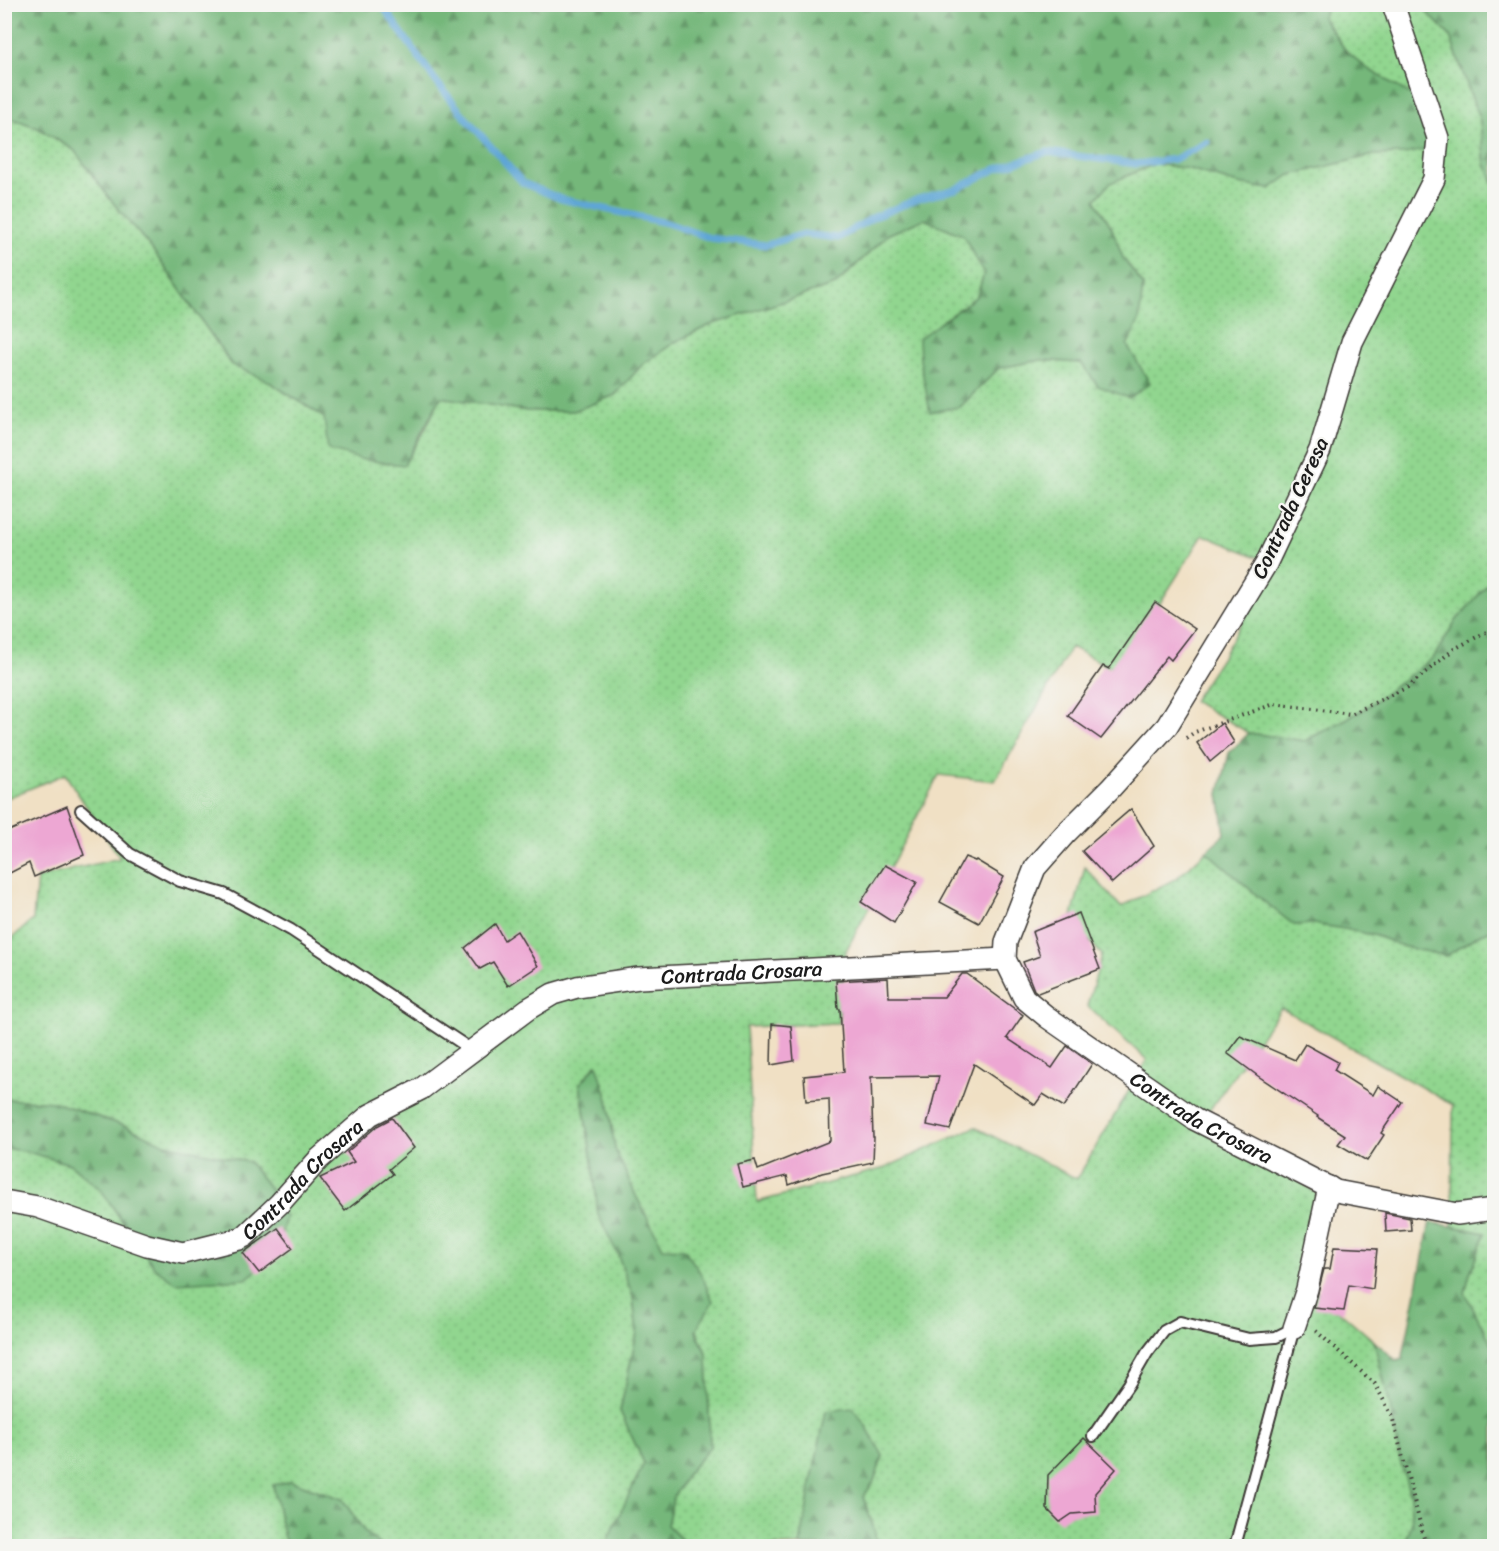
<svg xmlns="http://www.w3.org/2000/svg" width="1499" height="1551" viewBox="0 0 1499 1551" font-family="Sriracha,sans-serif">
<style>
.green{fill:url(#green-dots);stroke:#567956;stroke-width:1.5}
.forest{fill:url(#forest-firs);stroke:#486a4b;stroke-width:1.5}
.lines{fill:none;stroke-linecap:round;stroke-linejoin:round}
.stream{stroke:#5ea6d5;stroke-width:7}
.building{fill:#eda7d3}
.lane-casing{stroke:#3c3935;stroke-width:14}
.street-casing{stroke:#3c3935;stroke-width:24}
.path{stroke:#3c3935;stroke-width:4;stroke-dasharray:1.5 4.5;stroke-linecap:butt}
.lane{stroke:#fff;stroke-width:10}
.street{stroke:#fff;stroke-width:21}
.labels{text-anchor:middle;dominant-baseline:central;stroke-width:4.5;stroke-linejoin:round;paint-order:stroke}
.street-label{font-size:21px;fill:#1c1c1c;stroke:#f6f6f2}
</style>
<defs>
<pattern id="green-dots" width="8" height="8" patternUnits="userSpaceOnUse" patternTransform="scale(1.5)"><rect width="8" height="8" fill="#91d68f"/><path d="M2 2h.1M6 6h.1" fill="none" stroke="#7cb77b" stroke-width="1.8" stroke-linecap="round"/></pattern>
<pattern id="forest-firs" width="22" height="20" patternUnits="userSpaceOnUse" patternTransform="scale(1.5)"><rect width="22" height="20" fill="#74b77a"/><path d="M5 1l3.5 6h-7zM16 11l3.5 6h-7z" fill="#5e9463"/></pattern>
</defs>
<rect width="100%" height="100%" fill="#f6f6f2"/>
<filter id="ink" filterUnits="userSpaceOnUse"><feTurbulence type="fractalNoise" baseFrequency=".0167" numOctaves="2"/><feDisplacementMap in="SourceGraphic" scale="12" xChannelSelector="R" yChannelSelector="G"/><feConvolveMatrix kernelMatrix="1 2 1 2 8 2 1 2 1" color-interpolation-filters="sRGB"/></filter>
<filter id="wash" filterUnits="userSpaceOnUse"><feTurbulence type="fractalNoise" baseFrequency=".008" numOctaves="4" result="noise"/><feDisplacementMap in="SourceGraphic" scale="24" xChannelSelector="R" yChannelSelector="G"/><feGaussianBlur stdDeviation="1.35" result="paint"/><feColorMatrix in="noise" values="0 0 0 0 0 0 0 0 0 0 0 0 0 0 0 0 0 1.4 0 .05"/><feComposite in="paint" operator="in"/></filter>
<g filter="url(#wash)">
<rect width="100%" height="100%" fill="#f0e0c4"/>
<path class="green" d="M1329,5H1420L1450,36L1480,121L1485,164L1494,184V577L1455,622L1434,657L1363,710L1305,741L1249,733L1193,701L1222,657L1275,564L1203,535L1117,671L1071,647L995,781L939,775L846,951L838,1023L746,1027L757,1202L885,1168L975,1127L1077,1179L1147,1060L1087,1006L1102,955L1071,920L1085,867L1121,907L1177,878L1206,851L1261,899L1294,925L1314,924L1345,929L1377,936L1401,946L1446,956L1480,934L1494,929V1349L1465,1293L1470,1273L1485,1233L1452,1226L1453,1105L1281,1008L1206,1115L1325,1199L1307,1283L1374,1341L1391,1409L1400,1460L1410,1495L1412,1523L1404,1546H876L875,1532L863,1497L873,1483L883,1456L866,1426L853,1408L813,1474L800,1546H684L682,1540L667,1525L673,1498L687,1474L710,1447L707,1355L663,1248L636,1196L615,1149L608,1100L596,1064L580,1084L593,1167L618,1255L633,1297L637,1333L620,1411L644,1463L609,1537L606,1546H383L367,1535L342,1499L291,1481L273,1486L284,1538L290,1546H5V1148L28,1152L70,1164L101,1190L128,1230L286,1217L267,1185L249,1162L165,1145L125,1126L54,1102L5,1099V944L33,920L37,878L120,858L65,774L5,799L4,664L6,661L4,642L5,117L11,118L36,127L74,150L110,199L152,249L232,365L266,380L324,417L404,465L425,430L441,397L527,411H574L615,395L642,365L675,342L710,325L835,285L889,234L924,219L963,235L984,273L977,296L938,324L960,407L999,368L1041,360L1081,363L1098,386L1127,345L1139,321L1143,285L1123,258L1111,226L1095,200L1110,183L1155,164L1190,169L1238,184L1270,189L1290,175L1374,155L1405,154L1426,104L1368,69L1346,51L1322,16Z"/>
<g class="forest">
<path d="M4,5H1329L1322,17L1346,51L1368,69L1426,104L1429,149L1405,154L1374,155L1290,175L1270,189L1238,184L1190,169L1155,164L1110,183L1095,200L1111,226L1123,258L1143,285L1139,321L1127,345L1150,383L1129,398L1098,386L1081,363L1041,360L999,368L960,407L930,412L920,360L919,338L977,296L984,273L963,235L924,219L889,234L835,285L710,325L675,342L642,365L615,395L574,411H527L441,397L404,465L364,460L328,450L324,417L266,380L232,365L152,249L110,199L74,150L36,127L11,118L5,117Z"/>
<path d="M1420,5H1494V184L1485,164L1480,121L1450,36Z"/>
<path d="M1494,577V929L1480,934L1446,956L1401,946L1377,936L1345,929L1314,924L1294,925L1261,899L1206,851L1225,834L1219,794L1229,753L1249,733L1305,741L1363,710L1434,657L1455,622Z"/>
<path d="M597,1064L608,1100L615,1149L636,1196L663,1248L684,1249L700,1272L713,1301L696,1331L707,1355L710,1447L687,1474L673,1498L667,1525L682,1540L684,1546H606L609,1537L644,1463L620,1411L637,1333L633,1297L618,1255L598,1215L593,1167L580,1084Z"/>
<path d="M4,1099L54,1102L125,1126L165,1144L249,1162L267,1185L286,1217L276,1254L246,1279L176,1283L154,1267L101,1190L70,1164L28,1152L5,1148Z"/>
<path d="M1430,1222L1485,1233L1470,1273L1465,1293L1494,1349V1546H1404L1412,1523L1410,1495L1400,1460L1391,1409L1374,1341L1396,1360L1404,1358L1403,1356Z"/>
<path d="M853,1408L866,1426L883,1456L873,1483L863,1497L875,1532L876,1546H800L813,1474L826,1411Z"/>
<path d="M291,1481L342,1499L367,1535L383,1546H290L284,1538L273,1485Z"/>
</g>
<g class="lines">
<path class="stream" d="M381,4L435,80L465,117L523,183L561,199L667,223L710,238L766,245L803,234L838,238L874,217L918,199L956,189L996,169L1047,152L1136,164L1175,159L1207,142"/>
</g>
<g id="blocks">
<g class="building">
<path d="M1155,602L1195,629L1171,660L1167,656L1101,739L1068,716L1103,666L1109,669Z"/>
<path d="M1222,723L1234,742L1210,762L1197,743Z"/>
<path d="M67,806L84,855L34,877L29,863L4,876V833Z"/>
<path d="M1131,809L1154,846L1112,883L1082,851Z"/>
<path d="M965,857L975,861L976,860L1004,877L979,923L940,902Z"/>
<path d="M885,865L917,882L894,923L861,902Z"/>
<path d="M1079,913L1100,969L1038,993L1034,990L1023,962L1040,956L1032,932Z"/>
<path d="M495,924L504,940L517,931L538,966L508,986L493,962L480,969L465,948Z"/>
<path d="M962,974H967L1023,1015L1007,1038L1052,1068L1067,1046L1092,1064L1064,1107L1043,1094L1035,1105L974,1064L950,1130L927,1125L939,1076L871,1077L873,1137H874L873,1162L822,1173L789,1185L787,1176L743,1187L737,1164L755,1160L758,1170L830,1141L829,1099L806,1101L804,1076L844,1072L840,1009H838L836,981L888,978L889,997H944Z"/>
<path d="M772,1024L791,1026L794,1061L771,1065Z"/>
<path d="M1240,1036L1295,1060L1305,1044L1338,1062L1334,1070L1373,1095L1378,1086L1402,1102L1381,1133L1384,1135L1367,1161L1338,1144L1345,1135L1317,1117L1318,1116L1258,1076L1227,1053Z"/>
<path d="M392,1118L414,1148L389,1169L393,1174L345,1211L320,1178L354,1162L347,1152L377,1126Z"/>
<path d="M1385,1213L1410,1218L1411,1230L1386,1232Z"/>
<path d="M278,1228L293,1248L259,1273L243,1253Z"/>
<path d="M1334,1247L1377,1249L1373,1289L1349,1285L1344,1311L1314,1308L1324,1269H1330Z"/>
<path d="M1084,1438L1116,1469L1095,1493L1096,1512L1072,1514L1060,1522L1047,1509L1048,1475Z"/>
</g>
</g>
</g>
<g filter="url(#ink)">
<use href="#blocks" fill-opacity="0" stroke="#3c3935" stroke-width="1.5"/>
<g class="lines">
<g class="lane-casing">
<g id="lane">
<path d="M81,810L130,854L180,881L224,894L291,930L472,1050"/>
<path d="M1093,1436L1129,1384L1147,1353L1164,1331L1180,1322L1249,1339L1276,1337L1294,1328"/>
<path d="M1235,1546L1294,1328"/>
</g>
</g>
<g class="street-casing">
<g id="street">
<path id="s1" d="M1393,4L1438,138L1434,179L1352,342L1320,450L1266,564L1167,726L1110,789L1065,834L1035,868L1006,942L1005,959L1024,998L1047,1017L1194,1119L1336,1191L1457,1214L1494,1209"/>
<path id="s2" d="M4,1201L38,1207L147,1245L183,1253L239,1239L245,1236L279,1204L319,1159L370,1115L421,1089L528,1009L553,994L577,987L639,978L1005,959"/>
<path d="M1294,1328L1307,1289L1329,1187"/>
</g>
</g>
<g class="path">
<path d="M1186,738L1195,732L1274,704L1351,714L1408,687L1454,649L1494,628"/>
<path d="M1316,1331L1375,1384L1392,1416L1426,1546"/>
</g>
<use href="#lane" class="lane"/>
<use href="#street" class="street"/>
</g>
</g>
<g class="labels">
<g class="street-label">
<text transform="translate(1290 508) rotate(-65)">Contrada Ceresa</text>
<text stroke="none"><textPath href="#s2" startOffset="836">Contrada Crosara</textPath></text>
<text stroke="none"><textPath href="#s1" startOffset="1342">Contrada Crosara</textPath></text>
<text stroke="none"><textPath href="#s2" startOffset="332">Contrada Crosara</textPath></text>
</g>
</g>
<rect width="1499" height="1551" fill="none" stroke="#f6f6f2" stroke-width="24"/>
</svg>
